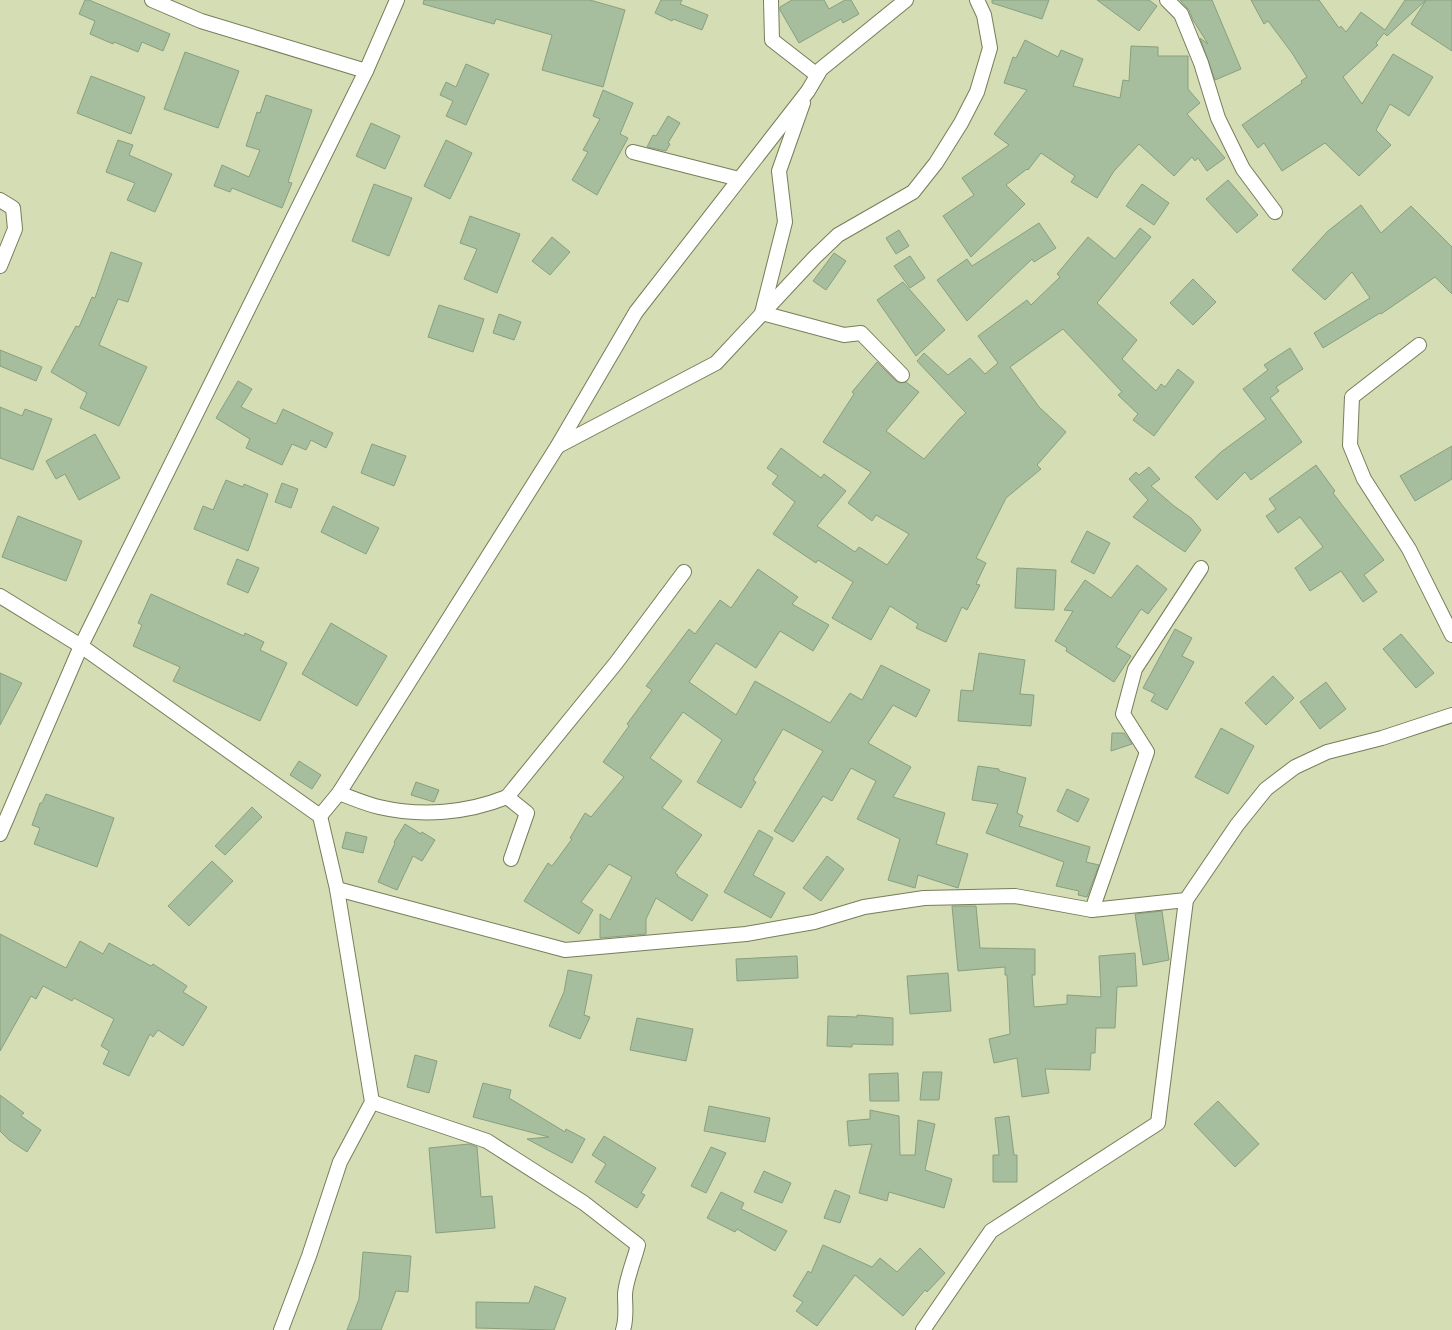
<svg xmlns="http://www.w3.org/2000/svg" width="1452" height="1330" viewBox="0 0 1452 1330" font-family="'Source Sans 3',sans-serif">
<style>
.building{fill:#a6be9d;stroke:#88a07f}
.lines{fill:none;stroke-linecap:round;stroke-linejoin:round}
.minor-casing{stroke:#767e59;stroke-width:16}
.minor{stroke:#fff;stroke-width:14}
</style>
<rect width="100%" height="100%" fill="#d5ddb5"/>
<g class="building">
<path d="M85,0H89L170,34L163,51L142,42L138,52L114,42L113,44L90,34L95,21L79,14Z"/>
<path d="M424,0H590L625,10L603,87L542,70L552,35L496,19L494,24L423,4Z"/>
<path d="M661,0H682L680,4L708,15L702,30L673,19L672,21L655,13Z"/>
<path d="M792,0H824L829,9L845,0H851L859,14L843,23L841,19L799,43L780,10V7Z"/>
<path d="M992,0H1049L1042,19L992,3Z"/>
<path d="M1097,0H1149L1157,6L1139,31Z"/>
<path d="M1180,0H1212L1241,69L1215,80L1200,38L1208,44L1193,20L1189,10Z"/>
<path d="M1251,0H1319L1339,28L1341,26L1346,32L1361,12L1385,30L1405,0H1426L1387,36L1384,33L1376,43L1378,45L1343,77L1362,104L1393,54L1433,77L1409,116L1390,104L1376,130L1391,145L1359,176L1325,143L1282,171L1264,143L1258,148L1242,125L1302,83L1301,81L1307,77L1292,53L1268,21L1264,24Z"/>
<path d="M1426,0H1452V51L1411,24Z"/>
<path d="M1025,40L1058,57L1061,50L1083,59L1073,86L1120,98L1123,80L1129,81L1131,46L1158,47V56H1188V89L1200,103L1187,114L1225,158L1207,171L1198,158L1195,161L1192,157L1174,176L1139,144L1114,171L1097,198L1071,182L1075,176L1041,153L1028,170L1027,169L1006,185L1025,204L971,257L943,216L974,195L962,178L1009,145L994,134L1027,90L1004,83L1013,57L1016,58Z"/>
<path d="M185,52L239,71L218,128L164,109Z"/>
<path d="M466,64L489,74L466,125L446,116L453,101L440,95L446,82L456,87Z"/>
<path d="M91,76L145,97L131,134L77,113Z"/>
<path d="M603,90L633,103L620,134L628,138L597,195L572,180L588,152L583,150L600,119L593,116Z"/>
<path d="M266,95L312,110L288,182L292,183L282,208L232,188L230,192L214,186L222,165L249,177L260,150L246,146L257,112L260,113Z"/>
<path d="M668,116L680,123L668,143L670,144L666,151L647,147L653,135L656,136Z"/>
<path d="M371,123L400,136L385,169L356,156Z"/>
<path d="M118,140L133,145L129,155L172,174L155,212L127,200L135,183L106,172Z"/>
<path d="M446,140L472,153L450,199L424,186Z"/>
<path d="M1228,180L1258,215L1237,233L1206,199Z"/>
<path d="M374,184L412,198L389,256L352,241Z"/>
<path d="M1142,184L1169,203L1154,225L1126,206Z"/>
<path d="M1361,205L1381,233L1411,206L1452,247V294L1435,277L1381,314L1380,313L1323,348L1314,333L1370,298L1352,272L1325,300L1292,270L1328,231Z"/>
<path d="M470,216L520,234L497,293L464,279L477,249L460,243Z"/>
<path d="M1039,223L1056,248L1034,262L1032,259L967,321L937,280L967,259L972,266Z"/>
<path d="M1140,228L1151,237L1097,303L1137,340L1122,359L1156,391L1161,384L1165,387L1178,369L1194,382L1154,436L1133,420L1138,414L1118,395L1122,392L1063,329L1010,367L1039,407L1066,432L1037,465L1041,469L1006,498L976,558L986,563L976,584L980,585L967,610L962,607L946,642L916,628L918,624L890,606L871,640L832,618L853,582L818,560L816,563L773,534L795,502L772,484L778,476L767,468L781,448L821,478L824,474L846,491L817,526L855,552L859,547L887,565L909,534L876,515L872,521L848,503L871,472L823,442L854,394L852,392L877,362L896,381L900,383L906,382L919,392L886,431L924,459L959,419L966,413L917,361L924,353L948,375L970,358L985,374L998,363L978,336L1027,300L1031,305L1060,277L1057,274L1088,237L1115,259Z"/>
<path d="M899,230L909,246L896,254L886,238Z"/>
<path d="M552,237L570,252L550,275L532,261Z"/>
<path d="M111,252L142,263L128,302L118,299L99,345L147,367L119,426L80,408L87,393L51,372L76,326L79,327L92,297L95,298Z"/>
<path d="M834,253L846,261L826,290L813,281Z"/>
<path d="M910,256L925,278L910,288L894,266Z"/>
<path d="M1193,279L1216,302L1193,325L1170,303Z"/>
<path d="M903,282L945,330L916,356L877,300Z"/>
<path d="M439,305L484,319L473,352L428,337Z"/>
<path d="M499,314L521,322L514,340L493,333Z"/>
<path d="M1290,348L1303,369L1276,387L1279,391L1270,398L1302,442L1251,480L1245,472L1217,500L1195,477L1221,452L1266,419L1243,389L1268,370L1264,365Z"/>
<path d="M0,350L42,367L36,381L0,366Z"/>
<path d="M238,381L252,389L241,407L276,424L283,409L333,433L326,448L311,440L306,450L292,444L282,465L246,448L250,439L216,418Z"/>
<path d="M0,407L22,416L25,409L52,419L33,470L0,458Z"/>
<path d="M95,434L120,478L79,500L65,474L56,479L46,461Z"/>
<path d="M372,444L406,456L394,486L361,473Z"/>
<path d="M1452,446V479L1415,501L1400,476Z"/>
<path d="M1316,465L1335,491L1333,493L1384,560L1364,575L1377,592L1363,602L1341,571L1310,591L1295,568L1323,547L1300,517L1278,533L1266,516L1276,509L1269,499Z"/>
<path d="M1149,467L1160,479L1151,486L1174,506L1191,518L1201,530L1185,552L1133,517L1148,500L1129,479L1136,472L1139,475Z"/>
<path d="M226,480L243,487L244,484L268,494L248,551L194,529L203,506L213,510Z"/>
<path d="M282,483L298,489L291,508L275,502Z"/>
<path d="M333,506L379,528L366,554L321,532Z"/>
<path d="M18,516L82,541L66,581L2,557Z"/>
<path d="M1087,531L1110,543L1094,574L1071,562Z"/>
<path d="M237,559L259,568L248,593L227,584Z"/>
<path d="M1137,565L1167,589L1148,614L1141,609L1116,647L1131,656L1114,682L1066,651L1067,648L1055,641L1073,611L1064,610L1085,580L1111,598Z"/>
<path d="M1017,568L1056,570L1054,610L1015,608Z"/>
<path d="M758,569L798,597L792,604L829,625L813,651L780,631L756,668L716,643L689,682L736,715L755,681L830,723L850,693L862,700L881,665L930,690L916,717L893,705L868,743L911,767L893,797L945,813L936,844L968,854L958,888L918,875L915,888L888,880L900,839L857,819L876,781L851,768L832,801L823,796L793,842L774,831L823,751L783,729L753,780L756,782L741,808L697,782L722,740L683,712L650,758L682,781L662,808L702,835L675,873L678,875L677,876L708,895L692,921L656,898L646,919V934L600,938V914L610,920L632,877L609,864L581,902L593,910L579,934L524,901L548,863L552,866L572,839L570,838L585,813L591,817L624,777L603,762L629,726L627,724L652,690L646,686L689,629L695,634L720,600L731,608Z"/>
<path d="M151,594L244,636L245,633L264,642L260,650L287,663L260,721L173,681L180,667L133,646L142,625L138,623Z"/>
<path d="M331,623L387,656L357,706L302,674Z"/>
<path d="M1175,629L1192,638L1182,656L1194,662L1167,710L1151,701L1155,694L1143,688Z"/>
<path d="M1401,634L1434,673L1416,688L1383,649Z"/>
<path d="M979,653L1025,660L1020,694L1034,695L1031,726L958,721L961,690L973,691Z"/>
<path d="M0,673L22,683L0,725Z"/>
<path d="M1273,676L1294,698L1266,725L1245,703Z"/>
<path d="M1326,682L1346,709L1320,729L1300,702Z"/>
<path d="M1221,728L1254,746L1228,794L1195,777Z"/>
<path d="M1112,733H1124L1132,744L1111,751Z"/>
<path d="M299,761L321,775L312,789L290,775Z"/>
<path d="M978,766L999,769V771L1026,778L1017,813L1023,816L1019,826L1090,847L1086,862L1099,865L1087,897L1078,895L1079,891L1056,886L1064,862L986,833L998,804L972,800Z"/>
<path d="M416,782L439,790L434,802L411,795Z"/>
<path d="M1067,789L1089,799L1078,822L1057,811Z"/>
<path d="M46,794L114,818L97,867L34,844L40,828L32,825L40,803H42Z"/>
<path d="M252,807L262,817L225,855L215,846Z"/>
<path d="M405,824L421,834L422,832L435,840L422,861L413,856L397,890L378,882L395,843L394,842Z"/>
<path d="M759,830L773,838L753,875L785,893L771,918L724,892Z"/>
<path d="M346,832L367,837L363,853L342,848Z"/>
<path d="M827,856L844,869L821,901L803,888Z"/>
<path d="M212,861L233,881L189,926L168,906Z"/>
<path d="M952,906H976L980,948L1035,949V975H1032L1034,1007L1067,1004V995L1101,997L1099,956L1135,953L1137,986L1117,987L1115,1028H1096L1095,1053H1091L1090,1070L1045,1069L1049,1093L1022,1097L1017,1058L994,1063L989,1039L1010,1034L1007,975H1005V967L958,971Z"/>
<path d="M1162,911L1169,960L1143,965L1135,914Z"/>
<path d="M0,934L66,968L80,941L103,954L109,943L151,966L153,964L187,986L183,992L207,1007L183,1046L158,1030L153,1037L150,1034L129,1076L103,1064L109,1051L101,1046L114,1019L74,998L72,1001L43,986L36,999L31,996L0,1051Z"/>
<path d="M797,956L798,978L737,981L736,959Z"/>
<path d="M568,970L592,975L584,1015L590,1017L580,1039L549,1026L564,992Z"/>
<path d="M948,973L951,1011L910,1014L907,976Z"/>
<path d="M857,1015L893,1018V1045L852,1044V1047L827,1046L828,1016L857,1017Z"/>
<path d="M637,1018L693,1029L686,1061L630,1050Z"/>
<path d="M415,1055L437,1061L429,1093L407,1087Z"/>
<path d="M923,1072H942L939,1100H920Z"/>
<path d="M898,1073L899,1101H870L869,1074Z"/>
<path d="M483,1083L511,1090L509,1098L565,1132L566,1129L585,1139L572,1163L527,1139L549,1137L473,1117Z"/>
<path d="M0,1095L24,1113L21,1116L41,1130L27,1152L9,1140L0,1131Z"/>
<path d="M1218,1101L1259,1144L1235,1167L1194,1124Z"/>
<path d="M709,1106L770,1118L765,1142L704,1131Z"/>
<path d="M870,1110L899,1116L900,1155H915L918,1120L935,1124L925,1170L952,1179L944,1208L889,1192L887,1201L859,1193L872,1144L849,1146L847,1121L870,1119Z"/>
<path d="M1009,1116L1014,1155H1017V1182H993V1155H999L995,1118Z"/>
<path d="M604,1136L656,1168L641,1193L645,1195L637,1208L595,1182L606,1164L592,1155Z"/>
<path d="M469,1144L477,1147L481,1197L492,1196L495,1228L436,1233L429,1148Z"/>
<path d="M711,1147L726,1153L706,1193L691,1186Z"/>
<path d="M764,1171L791,1183L782,1203L754,1192Z"/>
<path d="M835,1190L850,1196L840,1223L824,1218Z"/>
<path d="M721,1192L744,1203L741,1209L787,1231L775,1251L737,1229L735,1232L707,1218Z"/>
<path d="M823,1245L872,1267L880,1258L897,1272L920,1248L945,1273L927,1292L925,1290L903,1316L855,1275L817,1326L796,1311L803,1302L793,1296L808,1271L811,1273Z"/>
<path d="M363,1252L411,1256L408,1292L396,1291L381,1330H347L359,1299Z"/>
<path d="M535,1286L566,1298L554,1330L476,1328V1302L529,1303Z"/>
</g>
<g class="lines">
<g class="minor-casing">
<g id="minor">
<path d="M152,0L201,21L366,71"/>
<path d="M771,0L772,40L817,75"/>
<path d="M1167,0L1181,14L1201,63L1218,118L1243,169L1275,212"/>
<path d="M803,103L779,171L785,222L762,313L844,335L861,333L902,375"/>
<path d="M633,152L739,179"/>
<path d="M0,200L13,208L15,229L0,266"/>
<path d="M1419,345L1352,397L1350,445L1364,479L1409,549L1452,635"/>
<path d="M558,446L716,363L815,257L838,235L913,192L936,163L961,123L977,92L990,48L984,15L977,0"/>
<path d="M0,596L81,646L320,816L337,889L372,1102L340,1162L309,1256L281,1330"/>
<path d="M339,793C352,798 366,804 379,807C422,817 467,813 507,797L616,663L684,572"/>
<path d="M507,797L527,813L511,859"/>
<path d="M320,816L339,793L557,447L636,312L808,91L821,69L906,0"/>
<path d="M0,834L81,646L366,71L397,0"/>
<path d="M337,889L565,950L746,934L814,922L864,907L924,898L1015,896L1092,910L1186,900"/>
<path d="M1092,910L1147,752L1123,714L1135,669L1201,568"/>
<path d="M372,1102L487,1141L584,1203L638,1245C635,1258 625,1282 625,1295C625,1307 627,1318 623,1330"/>
<path d="M923,1330L991,1231L1158,1123L1186,900L1237,825L1266,789L1295,767L1327,752L1382,738L1452,715"/>
</g>
</g>
<use href="#minor" class="minor"/>
</g>
</svg>
